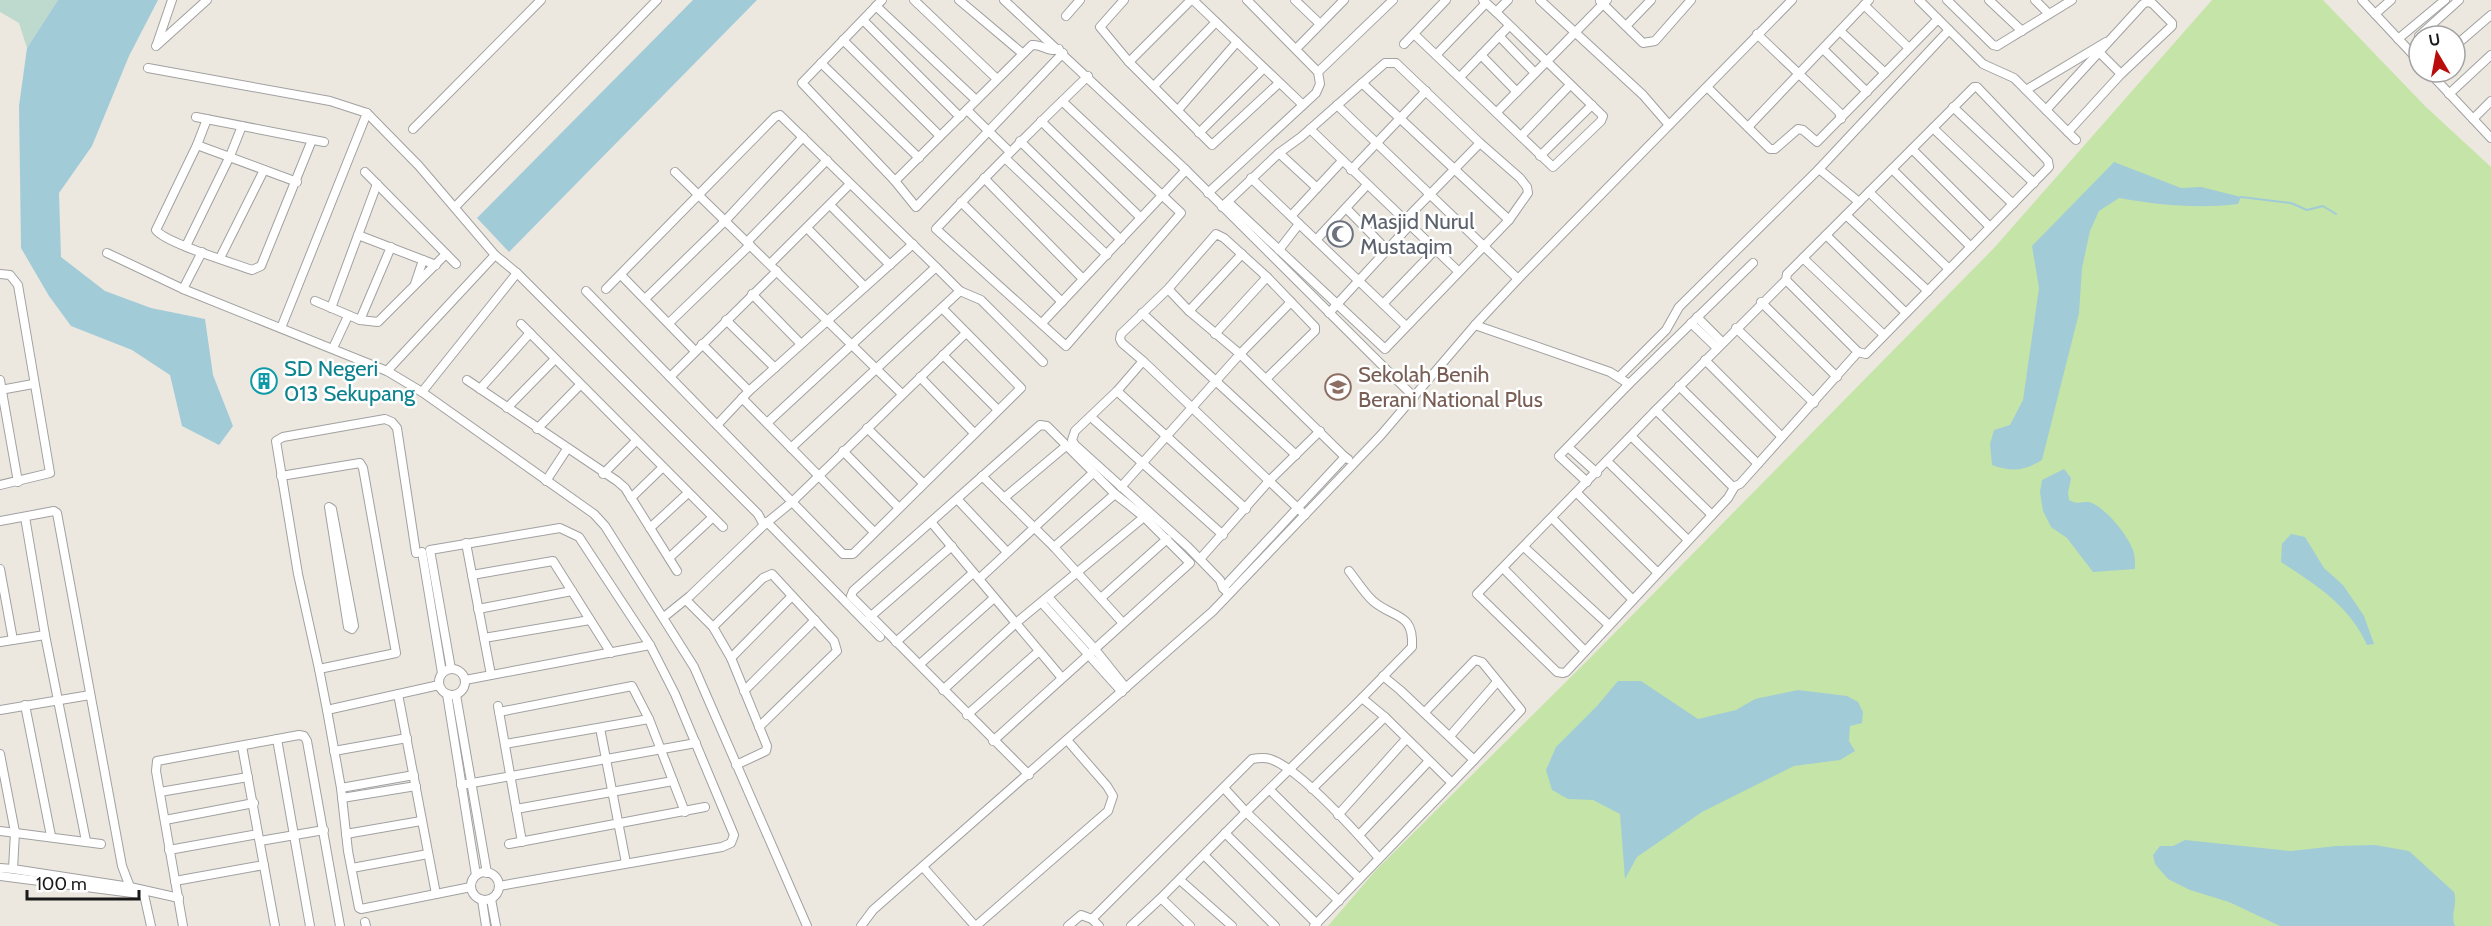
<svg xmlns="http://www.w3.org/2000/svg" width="2491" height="926" viewBox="0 0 2491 926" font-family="Cabin,sans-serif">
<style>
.grass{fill:#c5e4a8}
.wetland{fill:#bed9cd}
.water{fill:#a2cbd8}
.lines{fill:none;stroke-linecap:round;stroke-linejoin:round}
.stream{stroke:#a2cbd8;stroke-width:2}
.minor-casing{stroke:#a1a1a1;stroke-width:10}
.minor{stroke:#fff;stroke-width:8}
.labels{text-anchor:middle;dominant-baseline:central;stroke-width:5;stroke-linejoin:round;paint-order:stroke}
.worship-label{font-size:22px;fill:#5b616d;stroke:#fff;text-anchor:start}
.culture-label{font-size:22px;fill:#0d838f;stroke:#fff;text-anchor:start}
.education-label{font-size:22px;fill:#785e54;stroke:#fff;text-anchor:start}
</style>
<rect width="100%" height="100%" fill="#ece8e0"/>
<path class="grass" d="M2212,0H2323L2425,106L2491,167V926H1328L1376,870L1590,658L1994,248Z"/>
<path class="wetland" d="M0,0H58L27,48L19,23L0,12Z"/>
<g class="water">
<path d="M58,0H158L129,56L92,146L59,193L61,257L105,291L151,308L205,319L213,375L233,426L219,445L182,426L170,375L132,350L71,326L49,296L21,248L19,106L27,48Z"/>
<path d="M693,0H757L509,252L477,218Z"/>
<path d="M2114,162L2181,188L2201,187L2241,197L2238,204C2198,209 2158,205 2119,198L2099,211L2090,231L2082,268L2079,313L2042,460C2024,471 2012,472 1992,465L1990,444L1994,430L2010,425L2023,400L2039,288L2032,246Z"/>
<path d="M2064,469L2071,478L2068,493L2069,500C2080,506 2083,500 2092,503C2107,510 2127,534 2133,550C2135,556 2135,563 2135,569L2093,572L2067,538L2051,527L2043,511L2040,492L2042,480Z"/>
<path d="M2291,534L2305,537L2324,568L2343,585L2364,616L2374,644L2367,645C2349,605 2316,585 2281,562L2282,544Z"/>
<path d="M1618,681H1641L1698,719L1736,710L1755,699L1798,690L1847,696L1858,702L1863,712L1862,723L1850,726L1849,741L1855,751L1840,760L1794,766L1702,812L1637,857L1625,879L1620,814L1593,800L1568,799L1552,790L1546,770L1556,747L1597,706Z"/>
<path d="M2185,840L2291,851L2336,846L2375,845L2409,851L2454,892C2458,904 2450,914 2455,926H2280L2229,902L2190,890L2168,879L2155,864L2153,855L2160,846H2173Z"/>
</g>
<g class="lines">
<path class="stream" d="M2241,197L2291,203L2307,210L2323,206L2336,214"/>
<g class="minor-casing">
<g id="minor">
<path d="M882,0L802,83L895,181L916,207L1063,53"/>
<path d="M914,0L997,79"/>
<path d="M959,0L1022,53"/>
<path d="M1004,0L1186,170L1414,397"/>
<path d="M1124,0L1100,27L1129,62L1212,145L1279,83"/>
<path d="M1193,0L1303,105"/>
<path d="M1247,0L1318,72"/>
<path d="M1295,0L1319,23"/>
<path d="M1483,0L1496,12L1508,0"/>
<path d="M1540,0L1643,95L1669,125"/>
<path d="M1919,0L1983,64L2014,78L2076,140"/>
<path d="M1947,0L1993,45L1997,46L2072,0"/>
<path d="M1989,0L2022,31"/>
<path d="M2035,0L2049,14"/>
<path d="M2362,0L2419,61"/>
<path d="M1600,1L1643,43L1655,41L1691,0"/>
<path d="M1864,5L1909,48"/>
<path d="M876,6L976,100"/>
<path d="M2375,14L2391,0"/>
<path d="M1066,16L1080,0"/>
<path d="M863,20L960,117"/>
<path d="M1626,26L1651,0"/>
<path d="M1840,31L1885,73"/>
<path d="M1414,34L1553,167L1601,121L1603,116L1496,12"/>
<path d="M1757,34L1839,112L1841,119"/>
<path d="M1499,36L1535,73"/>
<path d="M2419,36L2459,0"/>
<path d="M2398,39L2445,0"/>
<path d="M843,40L940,136"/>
<path d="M157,44L172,0"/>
<path d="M1404,44L1446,0"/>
<path d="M156,46L207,0"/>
<path d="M2455,46L2491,15"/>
<path d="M1296,49L1344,0"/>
<path d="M1823,49L1867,92"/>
<path d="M2100,53L2121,74"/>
<path d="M1436,55L1486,3"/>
<path d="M1481,55L1517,92"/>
<path d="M1129,62L1191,0"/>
<path d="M821,63L919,158"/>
<path d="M148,68L330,101L367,113L281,328"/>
<path d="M2429,72L2491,138"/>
<path d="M1460,77L1509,26"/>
<path d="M1362,83L1509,220"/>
<path d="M1154,86L1216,22"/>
<path d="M1707,87L1770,149H1775L1798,129L1803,130L1817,142L1938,19"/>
<path d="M2026,90L2106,42"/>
<path d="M2449,94L2491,55"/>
<path d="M1062,101L1181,213L1066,346L936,229C986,176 1036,126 1088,76"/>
<path d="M1337,105L1518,279"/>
<path d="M1953,107L2034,183"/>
<path d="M967,110L1010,152"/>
<path d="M1178,110L1237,42"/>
<path d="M2046,110L2143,4L2147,2L2152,3L2172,23V26L2121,74L2068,132"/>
<path d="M1497,112L1607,0"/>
<path d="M367,113L419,166L495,255L517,273L758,514L764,525L690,596L664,617"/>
<path d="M196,117L324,142"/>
<path d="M207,119L197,145L156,230C165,243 233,263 252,270L261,266L312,140"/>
<path d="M2473,119L2491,101"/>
<path d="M1041,121L1141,218"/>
<path d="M1748,127L1869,0"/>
<path d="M1933,128L2013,204"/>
<path d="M413,129L541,0"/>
<path d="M1310,129L1458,271"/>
<path d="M1199,133L1264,68"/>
<path d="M1521,136L1570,85"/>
<path d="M1020,141L1121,240"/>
<path d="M197,145L297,182"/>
<path d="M1912,149L1990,227"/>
<path d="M1279,153L1317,188"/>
<path d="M1540,156L1592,105"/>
<path d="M1005,158L1107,255"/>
<path d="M1892,169L1971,247"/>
<path d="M1351,170L1426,91"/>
<path d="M365,172L456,264"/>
<path d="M675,172L902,394"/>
<path d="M984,178L1083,279"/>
<path d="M1251,178L1406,326"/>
<path d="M895,181L1032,45C1042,44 1049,53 1059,49"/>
<path d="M1869,192L1949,269"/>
<path d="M1208,193L1316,93L1320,84L1318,72L1393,0"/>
<path d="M961,202L1062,302"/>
<path d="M830,205L890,265"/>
<path d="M455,207L657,0"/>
<path d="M1222,207L1279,153L1301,137L1385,63H1396L1480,143L1520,178L1527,187L1528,193L1509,220L1385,349L1228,202"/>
<path d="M1346,208L1388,251"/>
<path d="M1846,215L1928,291"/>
<path d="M1291,216L1342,161"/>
<path d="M1404,221L1480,143"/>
<path d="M807,228L865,287"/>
<path d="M358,235L436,265"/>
<path d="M1826,235L1906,313"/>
<path d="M1316,240L1367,185"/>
<path d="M747,242L827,160"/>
<path d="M186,246L230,156L242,126"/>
<path d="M1279,250L1299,224"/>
<path d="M107,253L183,289L387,371L422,392L594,514L605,526L694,667L807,926"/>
<path d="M1242,254L1189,311L1240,354L1345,457"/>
<path d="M220,258L264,170"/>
<path d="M1803,258L1884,335"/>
<path d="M770,264L850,184"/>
<path d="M0,274L10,275L18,285L50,473L0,485"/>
<path d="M621,275L695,351"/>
<path d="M1786,280L1858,352L1740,484L1733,487L1656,410Z"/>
<path d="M1786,280L1787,274L1859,202"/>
<path d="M415,284L423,260"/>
<path d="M183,289L202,252"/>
<path d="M606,289L775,117L780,115L936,267"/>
<path d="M586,291L843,554H853L1021,388L942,308"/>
<path d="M1171,292L1189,311"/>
<path d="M752,294L801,344"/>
<path d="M645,299L725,221L803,137"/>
<path d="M315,301L360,320L378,322L446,254"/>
<path d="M1761,302L1837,377"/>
<path d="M1383,304L1434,251"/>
<path d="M331,308L377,184"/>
<path d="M1142,313L1296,455"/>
<path d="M1329,313L1409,226"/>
<path d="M1697,317L1722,342"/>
<path d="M360,320L391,247"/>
<path d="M726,320L775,368"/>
<path d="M669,323L750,245"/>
<path d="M1042,323L1186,170"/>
<path d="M1691,323L1717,348"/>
<path d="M521,324L723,527"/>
<path d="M1475,325L1610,372L1629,384L1753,263"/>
<path d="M1736,328L1814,403"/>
<path d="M1215,334L1267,277"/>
<path d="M702,344L749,391"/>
<path d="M333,348L348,316"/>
<path d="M1858,352L1866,354L2049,167L2048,161L1977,87H1974L1859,202L1819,169L1949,30"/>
<path d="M943,355L998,410"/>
<path d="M1705,360L1782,437"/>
<path d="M1143,361L1305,515"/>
<path d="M387,371L495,255"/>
<path d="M670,377L777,271"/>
<path d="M920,377L974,433"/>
<path d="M1619,377L1666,330L1679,307L1819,169"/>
<path d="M0,380L18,482"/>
<path d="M467,380L617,481L625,488L677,571"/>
<path d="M1679,386L1758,464"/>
<path d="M480,389L530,333"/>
<path d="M0,390L33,384"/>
<path d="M1117,391L1246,509"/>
<path d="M422,392L517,273"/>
<path d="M742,398L873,531"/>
<path d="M507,408L555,359"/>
<path d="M1656,410L1477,594L1557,672L1563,673L1566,672L1728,498L1735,486"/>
<path d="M1091,417L1223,535"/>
<path d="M767,423L936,267L960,291L981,300L1043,362"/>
<path d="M717,425L749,391L913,244"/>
<path d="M867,428L923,483"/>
<path d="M537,429L580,385"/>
<path d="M1632,437L1712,515"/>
<path d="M1568,447L1597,473"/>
<path d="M791,448L960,291"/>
<path d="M843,451L898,507"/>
<path d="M1608,462L1688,540"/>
<path d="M603,474L636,441"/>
<path d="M281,476L360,463L363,468L396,653L319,669L327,710L439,685"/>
<path d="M982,476L1054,547L1122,622"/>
<path d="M546,481L567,449"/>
<path d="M1587,482L1559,456L1629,384"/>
<path d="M1121,487L1240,354L1291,302"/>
<path d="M1577,493L1658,573"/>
<path d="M631,498L663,467"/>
<path d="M1004,498L1066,446"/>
<path d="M958,500L1007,552"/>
<path d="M329,507L332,509L354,626L352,629L348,627Z"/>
<path d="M1552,518L1633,600"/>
<path d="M0,521L54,511L57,513L122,866L130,887"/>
<path d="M767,522L880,637"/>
<path d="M931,522L1062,678"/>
<path d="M764,525L792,502L966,333"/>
<path d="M650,528L688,493"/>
<path d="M466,543L491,675"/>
<path d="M1054,547L1115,494"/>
<path d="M1524,547L1609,625"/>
<path d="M422,552L442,673"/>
<path d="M669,558L713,517"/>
<path d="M1200,559L1269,481L1320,431"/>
<path d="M1503,568L1585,651"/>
<path d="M0,569L13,640"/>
<path d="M1349,571C1357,581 1364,593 1373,601C1394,619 1414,612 1412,647L1362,698"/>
<path d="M472,575L553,561L611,653"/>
<path d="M979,579L1093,473"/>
<path d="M1223,588L1345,457L1348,459"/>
<path d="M1229,594L1223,588L1220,580L1188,547L1075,445L1072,440L1075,431L1117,391L1143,361L1122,343L1120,339L1121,334L1168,289L1216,234L1224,238L1267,277L1315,327V331L1266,379"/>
<path d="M1049,598L1094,648L1126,688"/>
<path d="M1101,598L1167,539"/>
<path d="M686,600L713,627L731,658L767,746L766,751L736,765"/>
<path d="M1042,603L1122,692"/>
<path d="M478,609L572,591"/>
<path d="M870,617L952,546"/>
<path d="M713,627L763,578L772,574L834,641L837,651L759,727"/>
<path d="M45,635L86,841"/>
<path d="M484,638L590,620"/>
<path d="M0,642L45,635L25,517"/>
<path d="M896,642L973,573"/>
<path d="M731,658L792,596"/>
<path d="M920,664L994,598"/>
<circle cx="452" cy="682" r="13"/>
<path d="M319,669L298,574L276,441L283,437L385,419L392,422L397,428L416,553"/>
<path d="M451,669L430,550L560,528L579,537L650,645L675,694L734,835L731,843L722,847L499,886"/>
<path d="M1383,676L1400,690L1474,760L1521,710L1482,662L1475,660L1425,712"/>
<path d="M465,680L650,645"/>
<path d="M943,690L1016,623L1144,517"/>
<path d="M744,691L815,620"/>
<path d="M398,694L436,894"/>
<path d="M447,694L476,875"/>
<path d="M456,695L487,873"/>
<path d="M25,705L51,836"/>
<path d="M498,706L522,842"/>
<path d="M0,710L90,695"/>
<path d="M327,710L341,788"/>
<path d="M499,712L632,686L649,719L685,812"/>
<path d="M967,715L1039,651"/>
<path d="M600,728L626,863"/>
<path d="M1450,736L1497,682"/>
<path d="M277,739L310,926"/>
<path d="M993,741L1190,563L1144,517L1115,494L1047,426L1040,425L853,591L851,596L1029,775"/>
<path d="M505,744L649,719"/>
<path d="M242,746L275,926"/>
<path d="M334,751L407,738"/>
<path d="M0,754L15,832L13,869L130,887L179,898"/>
<path d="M414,775L341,788L348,851L359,908L361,909L471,887"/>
<path d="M1452,783L1474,760"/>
<path d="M461,785L696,743"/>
<path d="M1224,788L1246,812L1339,901"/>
<path d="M1312,789L1385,717"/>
<path d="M1270,790L1359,878"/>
<path d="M160,792L248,777"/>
<path d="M342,798L416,786"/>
<path d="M516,809L673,781"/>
<path d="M1338,815L1406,739"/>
<path d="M165,820L254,803"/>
<path d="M0,831L101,844"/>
<path d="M1225,833L1317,924"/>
<path d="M346,834L421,821"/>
<path d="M1359,835L1429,761"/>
<path d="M260,841L324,830"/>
<path d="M509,844L705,807"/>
<path d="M169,850L258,834"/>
<path d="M1204,855L1275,926"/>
<path d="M923,867L975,926"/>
<path d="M0,868L13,869"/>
<path d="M352,868L428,854"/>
<circle cx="485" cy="886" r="14"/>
<path d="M0,876L140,894"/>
<path d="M1180,880L1232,926"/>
<path d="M175,881L264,865"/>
<path d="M143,890L151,926"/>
<path d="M1161,898L1190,926"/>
<path d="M491,899L496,926"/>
<path d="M482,900L486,926"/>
<path d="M1092,919L1099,926"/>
<path d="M365,922L366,926"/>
<path d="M183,926L156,771L157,761L299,735L304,736L307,741L340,926"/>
<path d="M861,926L873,910L1213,611L1381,435L1475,325L1518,279L1792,0"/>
<path d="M976,926L1108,811L1113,796L1107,786L1067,740"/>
<path d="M1068,926L1081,915L1092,919L1252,759C1258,758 1264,757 1270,759C1299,768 1357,833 1379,858"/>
<path d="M1131,926L1161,898L1246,812L1362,698L1385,717L1452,783L1314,926"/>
</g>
</g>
<use href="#minor" class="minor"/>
</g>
<defs>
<g id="mosque-ring" transform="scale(1.35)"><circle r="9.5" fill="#fff" stroke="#6b7280" stroke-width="1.5"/><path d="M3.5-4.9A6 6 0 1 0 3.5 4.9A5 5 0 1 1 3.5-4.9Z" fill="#6b7280"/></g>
<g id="building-ring" transform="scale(1.35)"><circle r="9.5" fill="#fff" stroke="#0f9aa8" stroke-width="1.5"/><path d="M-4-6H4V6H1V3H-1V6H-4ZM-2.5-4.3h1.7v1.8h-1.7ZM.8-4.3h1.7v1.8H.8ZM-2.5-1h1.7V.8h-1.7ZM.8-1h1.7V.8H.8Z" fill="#0f9aa8"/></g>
<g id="school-ring" transform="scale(1.35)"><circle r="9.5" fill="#fff" stroke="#8d6e63" stroke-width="1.5"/><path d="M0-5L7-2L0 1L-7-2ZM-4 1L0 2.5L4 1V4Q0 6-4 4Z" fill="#8d6e63"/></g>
</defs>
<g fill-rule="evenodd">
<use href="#mosque-ring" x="1340" y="234"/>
<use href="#building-ring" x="264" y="381"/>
<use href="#school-ring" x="1338" y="387"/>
</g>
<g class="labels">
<g class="worship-label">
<text x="1360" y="221">Masjid Nurul<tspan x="1360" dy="25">Mustaqim</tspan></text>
</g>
<g class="culture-label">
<text x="284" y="368">SD Negeri<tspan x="284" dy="25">013 Sekupang</tspan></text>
</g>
<g class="education-label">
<text x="1358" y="374">Sekolah Benih<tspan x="1358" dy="25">Berani National Plus</tspan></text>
</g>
</g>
<g transform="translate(2437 54) rotate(350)"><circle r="28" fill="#ffffff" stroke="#a3a3a3" stroke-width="1.5"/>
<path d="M0-4.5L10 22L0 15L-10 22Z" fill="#ba0c0b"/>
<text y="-9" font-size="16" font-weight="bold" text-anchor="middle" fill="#1a1a1a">U</text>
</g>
<path d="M27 890v9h112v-9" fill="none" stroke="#1a1a1a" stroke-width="3"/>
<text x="36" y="890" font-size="18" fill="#1a1a1a" stroke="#ffffff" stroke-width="4.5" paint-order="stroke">100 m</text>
</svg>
